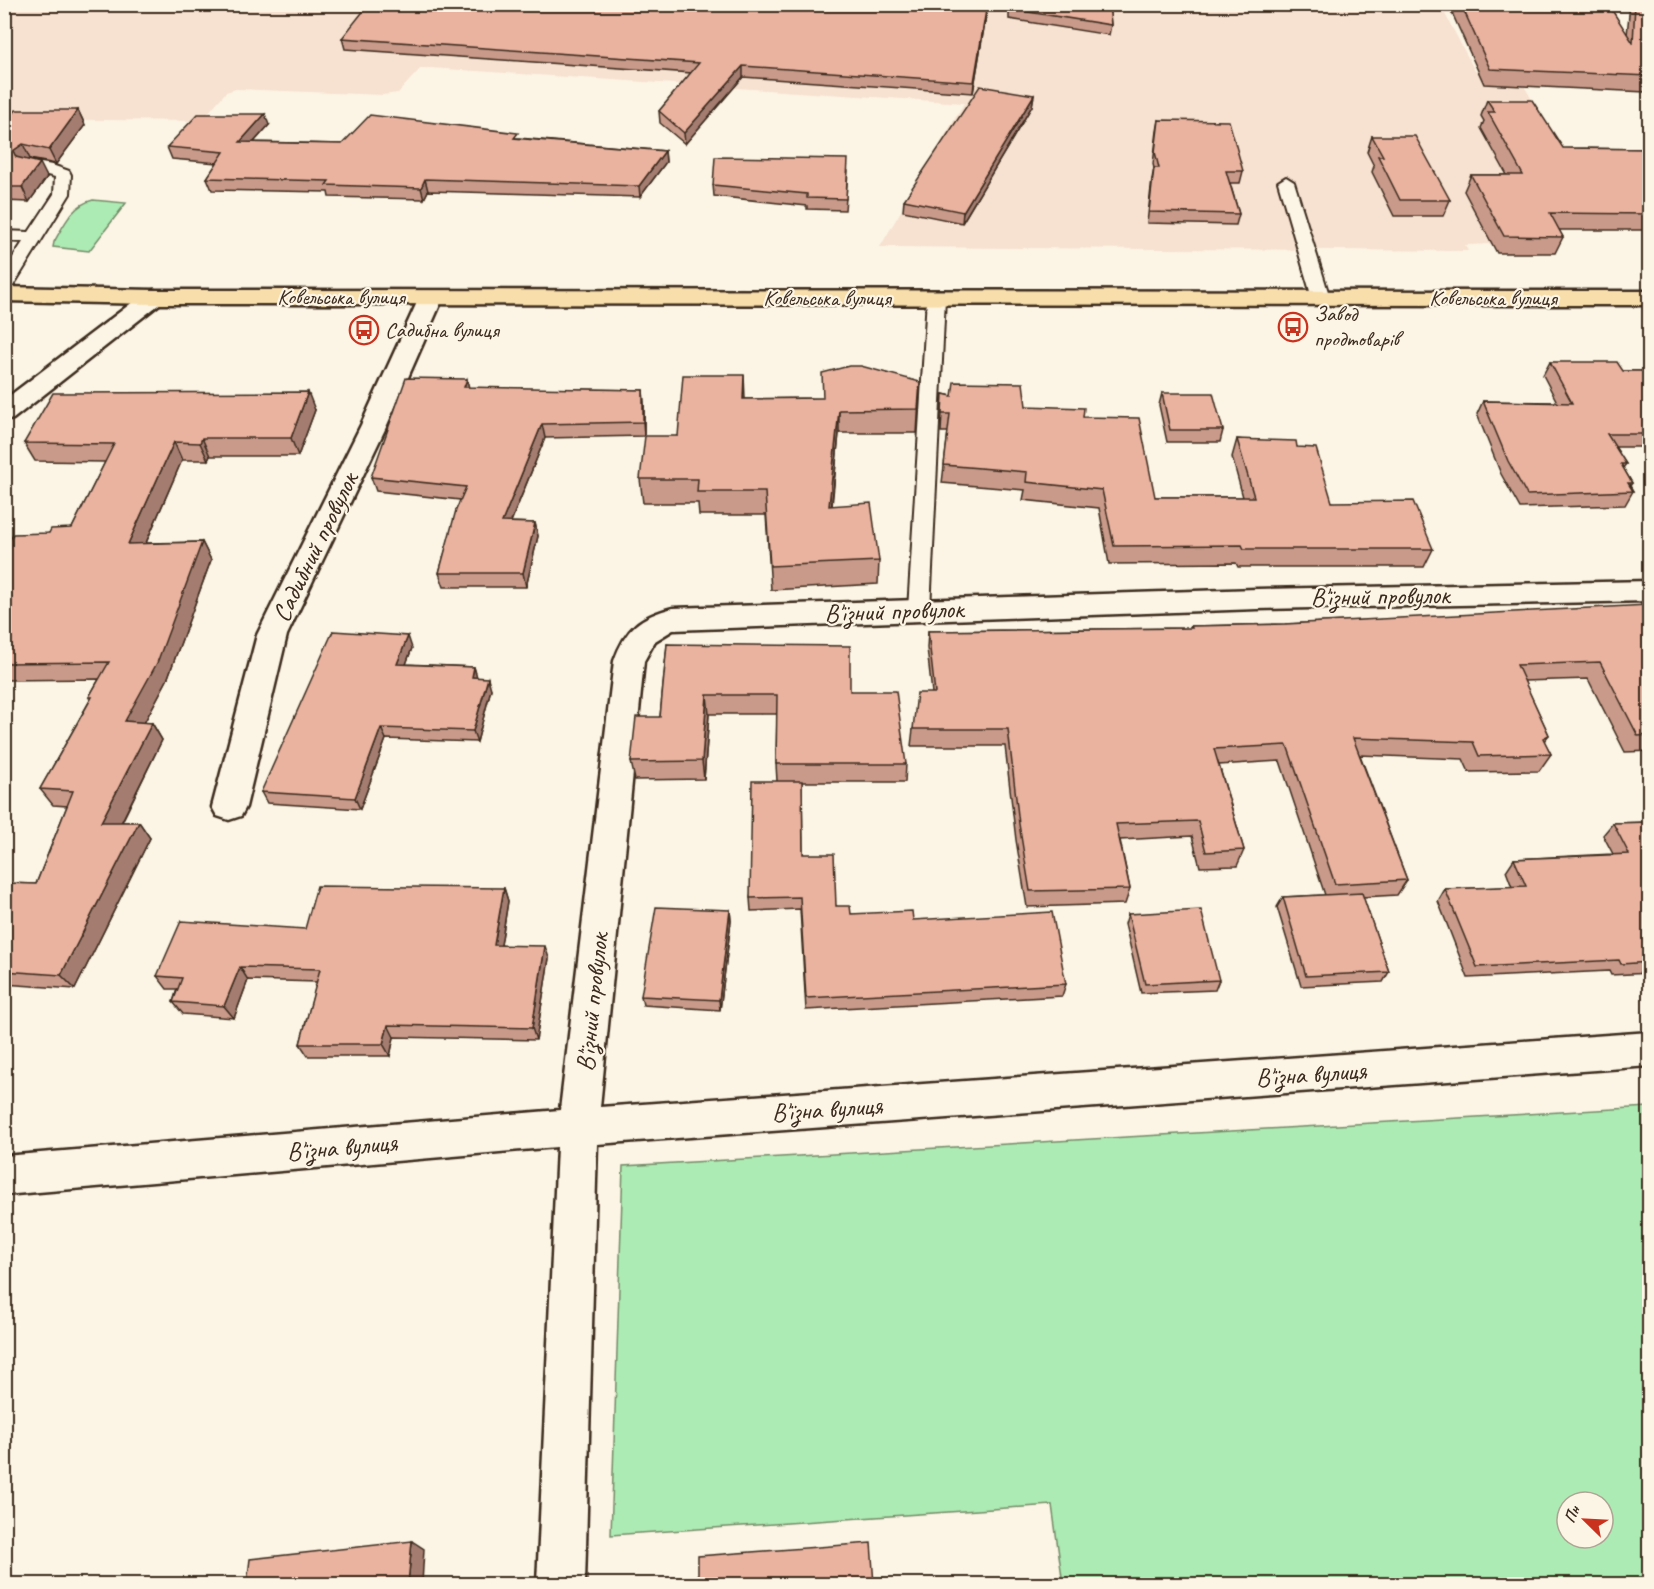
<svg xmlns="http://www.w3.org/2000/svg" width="1654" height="1589" viewBox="0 0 1654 1589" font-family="Caveat,sans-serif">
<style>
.built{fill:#f7e1d0}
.green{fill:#acebb3;stroke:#748a68;stroke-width:1.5;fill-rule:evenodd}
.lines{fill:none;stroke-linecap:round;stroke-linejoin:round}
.service-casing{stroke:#3b2a1e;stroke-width:4}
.minor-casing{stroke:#3b2a1e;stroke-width:5}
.primary-casing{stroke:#3b2a1e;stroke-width:5}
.service{fill:#fcf5e5;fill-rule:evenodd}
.minor{fill:#fcf5e5;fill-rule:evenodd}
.primary{fill:#f8deab;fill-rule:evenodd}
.wall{fill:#c99a8a;stroke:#3b2a1e;stroke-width:1.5}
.shaded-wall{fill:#a47d70;stroke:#3b2a1e;stroke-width:1.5}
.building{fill:#eab3a0;stroke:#3b2a1e;stroke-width:1.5}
.labels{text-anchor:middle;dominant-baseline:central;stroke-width:4.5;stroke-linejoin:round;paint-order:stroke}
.far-street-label{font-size:22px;fill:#3b2a1e;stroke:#fcf5e5}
.far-poi-label{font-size:22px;fill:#3b2a1e;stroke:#fcf5e5;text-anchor:start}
.street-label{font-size:26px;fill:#3b2a1e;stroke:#fcf5e5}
</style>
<rect width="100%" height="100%" fill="#fcf5e5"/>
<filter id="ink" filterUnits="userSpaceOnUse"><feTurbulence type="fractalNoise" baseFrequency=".0167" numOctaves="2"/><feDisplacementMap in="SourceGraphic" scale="12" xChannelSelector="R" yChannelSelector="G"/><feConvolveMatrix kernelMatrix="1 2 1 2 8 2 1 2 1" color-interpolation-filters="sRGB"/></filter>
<g filter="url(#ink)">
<path class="built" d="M5,5H1473L1453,14H1445L1475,71L1523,84L1591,202L1518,201L1555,253H1497L1492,244L1465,245L1468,251L880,247L964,103L430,68L420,69L398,93L383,95L236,89L226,92L201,121L5,119Z"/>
<g class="green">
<path d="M93,200L126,203L89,251L53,247L54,242C64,225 72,205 93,200Z"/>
<path d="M1649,1107V1584H1063L1052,1505L611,1535L623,1166ZM1567,1502H1603V1538H1567Z"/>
</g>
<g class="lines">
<g class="service-casing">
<g id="service">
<path d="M30,161L52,165L69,171L71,175L70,194L13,286L10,290L4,291V271L23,242L4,241V231L29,232L54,194L55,177L24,169L22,166Z"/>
<path d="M1286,177L1294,182L1330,298L1327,302H1315L1312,298L1278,182Z"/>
<path d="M936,292L942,294L945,298L930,610L927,616L919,618L911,616L908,610L927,298L930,294Z"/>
</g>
</g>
<g class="minor-casing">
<g id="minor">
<path d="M154,290L162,292L166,297L162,302L13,419L4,421V400L146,292Z"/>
<path d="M431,291L439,293L443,298L387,425L287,635L246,807L241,816L229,820L217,816L212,807L257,635L361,425L419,298L423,293Z"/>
<path d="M1650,581V601L1257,609L673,630L655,641L644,661L600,1107L1650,1032V1066L597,1144L585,1584H537L557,1147L4,1195V1156L560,1110L614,661C626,628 639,617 673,608L1257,589Z"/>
</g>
</g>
<g class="primary-casing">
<path id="primary" d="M4,287L154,290L1650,291V305L154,304L4,301Z"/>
</g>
<use href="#service" class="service"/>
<use href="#minor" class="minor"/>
<use href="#primary" class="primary"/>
</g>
<g class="wall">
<path d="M988,4L973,93L743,77L685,144L660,123L659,111L691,73L345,49L342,38Z"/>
<path d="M1009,4H1109L1111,25L1109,35L1009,19Z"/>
<path d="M1448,4H1608L1627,35L1630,4H1650V98L1646,92L1484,84Z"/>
<path d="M1034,95L1032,106L962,223L903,211L904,200Z"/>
<path d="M1487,100L1563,148L1650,149V230H1559L1563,237L1555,253H1497L1464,191L1471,175H1507L1481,128L1484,121L1481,116Z"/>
<path d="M78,110L85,125L56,164L30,159L29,160L47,177L29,202L4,201V125Z"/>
<path d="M1159,120L1243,171L1240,183H1230L1239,214L1236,225L1147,223L1152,179L1154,168L1153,164L1157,131Z"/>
<path d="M269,125L254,142L342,144L519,138L665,151L666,162L640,197L428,191L424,199L329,197L328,192L212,190L207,178L217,163L172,159L167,147Z"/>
<path d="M1372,136L1450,200L1443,216H1394L1372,172L1374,166L1367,152Z"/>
<path d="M848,171L845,210L807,209V206L714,196L713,185Z"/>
<path d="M1550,362L1623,371H1650V447H1615L1626,464L1623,468L1632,483L1630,486L1633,491L1625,505L1520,508L1501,474L1477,414L1483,401L1557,402L1543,375Z"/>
<path d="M920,382L917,433H839L832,506L879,561L878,584L771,590L766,515H699L698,503H643L640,479L678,436L745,399L822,398Z"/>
<path d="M469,388L643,390L644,404V436L545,438L511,522L535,523L538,536L526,587H444L439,573L460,500L376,491L371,477Z"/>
<path d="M1162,393L1223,430L1220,442H1167L1159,405Z"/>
<path d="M943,394L952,396L1026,406L1083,417L1155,497H1243L1232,457L1237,439L1297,447L1332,502L1433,549L1424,567H1238L1236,563L1109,564L1099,508L1023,500L1025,490L942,483L948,432H941Z"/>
<path d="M315,410L298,456H210L208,460H182L146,543L202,542L211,560L167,680L144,723H152L162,740L122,822H139L150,838L75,989L4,984V883L36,884L67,806L53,805L40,789L90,700L89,697L99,679L4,680V549L49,533L72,528L105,462L35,461L24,443Z"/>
<path d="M1650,607V751L1625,752L1588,679L1524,681L1549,735L1544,741L1551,754L1539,771L1469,772L1463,759L1360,755L1407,880L1397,895L1363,897L1389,972L1383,982L1301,986L1277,907L1283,897L1325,895L1280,761L1219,765L1244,850L1237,866L1200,867L1192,836L1120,840L1130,889L1125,904L1027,907L1016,840L1005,746H911L913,729L932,693L927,648L928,631L1190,628L1191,626L1285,624Z"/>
<path d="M667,644L850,691L906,764L905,782H802L803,854L836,906L851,914L913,920L1066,984L1062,996L806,1010L800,909L751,911L750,898L777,781L776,764L777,714H709L704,779L635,780L631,762L660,717Z"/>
<path d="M412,648L406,664L474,667L477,677L491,689L477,742L386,739L360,809L267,803L261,792Z"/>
<path d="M1650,822V973L1611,975L1609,971L1468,978L1438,901L1445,889L1512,887L1506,871L1514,859L1613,854L1603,835L1613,823Z"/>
<path d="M504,888L508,901L501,945L549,958L536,1040L394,1037L390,1056H308L300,1044L317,982L248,980L234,1018L183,1014L173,1002L177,989H167L157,976L305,929Z"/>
<path d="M730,910L731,921L720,1010L643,1005L641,996Z"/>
<path d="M1128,914L1219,980L1215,990L1141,993L1125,924Z"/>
</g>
<g class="shaded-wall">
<path d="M987,4H988L973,93L974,82Z"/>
<path d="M743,66V77L685,144L684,133Z"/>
<path d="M1034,95L1032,106L962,223L963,212Z"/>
<path d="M78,110L85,125L56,164L49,150Z"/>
<path d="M265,114L269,125L244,153L240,142Z"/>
<path d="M23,144L30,159L20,166L13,151Z"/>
<path d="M665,151L666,162L640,197L639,186Z"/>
<path d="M40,163L47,177L29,202L22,187Z"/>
<path d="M425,179L428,191L424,199L421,188Z"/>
<path d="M744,375L745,398V423L743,399Z"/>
<path d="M467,379L470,393L464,387Z"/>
<path d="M643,390L644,404V436L643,422Z"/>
<path d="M308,392L315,410L298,456L291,438Z"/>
<path d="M839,410V433L829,530V506Z"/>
<path d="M542,424L545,438L505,536L502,522Z"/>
<path d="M202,438L210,456L208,460L200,443Z"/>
<path d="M174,442L182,460L138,561L128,544Z"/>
<path d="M535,523L538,536L526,587L523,573Z"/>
<path d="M202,542L211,560L167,680L136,738L125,721Z"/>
<path d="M408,636L412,648L402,675L397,664Z"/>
<path d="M474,667L477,678L472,677Z"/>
<path d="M488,678L491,689L477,742L473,731Z"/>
<path d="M707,695L709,714L704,779L702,761Z"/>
<path d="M152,723L162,740L113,839L101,822Z"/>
<path d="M381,728L386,739L360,809L355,798Z"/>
<path d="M139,822L150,838L75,989L61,975Z"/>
<path d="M504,888L508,901L499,957L494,945Z"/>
<path d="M730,910L731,921L720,1010L719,1000Z"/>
<path d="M545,946L549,958L536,1040L532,1028Z"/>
<path d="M240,967L248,980L234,1018L224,1006Z"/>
<path d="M388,1025L394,1037L390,1056L383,1044Z"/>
<path d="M412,1541L424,1549L422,1584H408Z"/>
</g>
<g class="building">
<path d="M369,4H987L974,82L743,66L684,133L659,111L699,63L342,38Z"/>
<path d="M1010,4H1109L1111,25L1010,9Z"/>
<path d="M1461,4H1608L1633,43L1635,4H1650V76L1490,69Z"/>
<path d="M980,86L1034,95L963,212L904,200Z"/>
<path d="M1487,100H1532L1563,148L1650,149V214L1550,213L1563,237L1504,236L1471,175H1523L1488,112H1495Z"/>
<path d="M16,110H78L49,150L23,144L13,151L16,157L40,163L22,187H4V125Z"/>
<path d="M198,114H265L240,142L342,144L370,115L518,133L514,138L665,151L639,186L425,179L421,188L326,185L329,181L207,178L224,152L167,147Z"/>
<path d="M1159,120L1229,121L1243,171H1226L1239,214L1149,212L1154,168H1159L1155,152Z"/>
<path d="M1372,136H1415L1450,200H1400L1378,156H1383Z"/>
<path d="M715,157L848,159L846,199L807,198V194L713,185Z"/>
<path d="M1550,362H1617L1623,371H1650V434H1607L1626,464H1621L1632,483H1628L1633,491L1527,495L1508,461L1483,401L1572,403Z"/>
<path d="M849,366H861L920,382L918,409L839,410L829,506L871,503L879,561L770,566L765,492H697L698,479H640L645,436H678L683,375H744L743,399L823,398L822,373Z"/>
<path d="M406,378L467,379L464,387L643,390V422L542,424L502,522L535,523L523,573H439L456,510L466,487L371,477Z"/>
<path d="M954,382L1023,383L1026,406L1084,408L1083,417L1139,418L1155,497H1254L1237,439L1296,441L1297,447L1316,448L1332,502L1413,501L1433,549H1244L1242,545L1114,546L1102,490L1026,482L1027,472L944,465L950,414H942L943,394L952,396Z"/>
<path d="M308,392L291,438H202L200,443L174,442L128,544L202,542L157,663L125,721L152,723L101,822H139L61,975L4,971V883L36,884L73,791L40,789L92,697H89L109,662L4,663V549L13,534L49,533L51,529L72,528L114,444L24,443L53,393Z"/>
<path d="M1162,393H1213L1223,430H1170Z"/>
<path d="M1648,605L1650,607V735L1638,736L1600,662L1517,665L1549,735L1543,738L1551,754L1479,756L1473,742L1353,738L1407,880L1335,884L1287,745L1214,749L1244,850L1206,852L1198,821L1116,824L1130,889L1030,891L1019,824L1008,729H913L917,693H935L928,631L1192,628L1191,626L1285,624Z"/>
<path d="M333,631L408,636L397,664L474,667L472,677L488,678L473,731L381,728L355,798L261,792Z"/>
<path d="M667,644L850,646V691H896L906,764H776L777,695H707L702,761L631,762L636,717H660Z"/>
<path d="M752,781H802L803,854H834L836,906H850L851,914L912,911L913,920L1052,912L1066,984L806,998L800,897L750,898Z"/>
<path d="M1650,822V962L1621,964L1619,960L1477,967L1445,889L1526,886L1514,859L1629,854L1613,823Z"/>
<path d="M317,886L504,888L494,945L545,946L532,1028L388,1025L383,1044H300L320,969L240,967L224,1006L173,1002L182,978L157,976L181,921L305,929Z"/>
<path d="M1362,893L1389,972L1306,976L1283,897Z"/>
<path d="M656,907L730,910L719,1000L641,996Z"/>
<path d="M1201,910L1219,980L1145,984L1128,914Z"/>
<path d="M412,1541L408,1584H247L250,1559Z"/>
<path d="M871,1543L874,1584H698V1556Z"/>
</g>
</g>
<defs>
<g id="bus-ring" transform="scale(1.5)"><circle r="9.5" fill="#fcf5e5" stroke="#c8321e" stroke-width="1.5"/><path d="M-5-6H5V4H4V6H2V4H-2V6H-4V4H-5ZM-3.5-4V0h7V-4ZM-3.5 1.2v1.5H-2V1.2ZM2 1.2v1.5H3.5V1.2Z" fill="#c8321e"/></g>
</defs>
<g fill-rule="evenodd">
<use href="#bus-ring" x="1293" y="327"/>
<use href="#bus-ring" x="364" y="330"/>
</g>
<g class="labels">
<g class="far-street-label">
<text x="341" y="297">Ковельська вулиця</text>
<text x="827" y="298">Ковельська вулиця</text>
<text x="1493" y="298">Ковельська вулиця</text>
</g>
<g class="far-poi-label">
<text x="1314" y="314">Завод<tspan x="1314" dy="25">продтоварів</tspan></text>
<text x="385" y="330">Садибна вулиця</text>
</g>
<g class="street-label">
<text transform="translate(315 547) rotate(-64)">Садибний провулок</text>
<text transform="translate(1380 596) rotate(-1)">В'їзний провулок</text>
<text transform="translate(894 611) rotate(-2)">В'їзний провулок</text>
<text transform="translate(592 1002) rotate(-84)">В'їзний провулок</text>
<text transform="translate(1311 1074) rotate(-4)">В'їзна вулиця</text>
<text transform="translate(827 1109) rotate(-4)">В'їзна вулиця</text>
<text transform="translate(342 1147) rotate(-5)">В'їзна вулиця</text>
</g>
</g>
<rect width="1654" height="1589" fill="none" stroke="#fcf5e5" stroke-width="24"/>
<rect x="12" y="12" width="1630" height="1565" fill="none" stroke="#3b2a1e" stroke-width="2" filter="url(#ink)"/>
<g transform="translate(1585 1520) rotate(294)"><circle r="28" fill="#fcf5e5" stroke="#afa495" stroke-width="1.5"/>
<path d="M0-4.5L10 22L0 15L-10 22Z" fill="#c8321e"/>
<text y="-9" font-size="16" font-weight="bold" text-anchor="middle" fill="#3b2a1e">Пн</text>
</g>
</svg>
